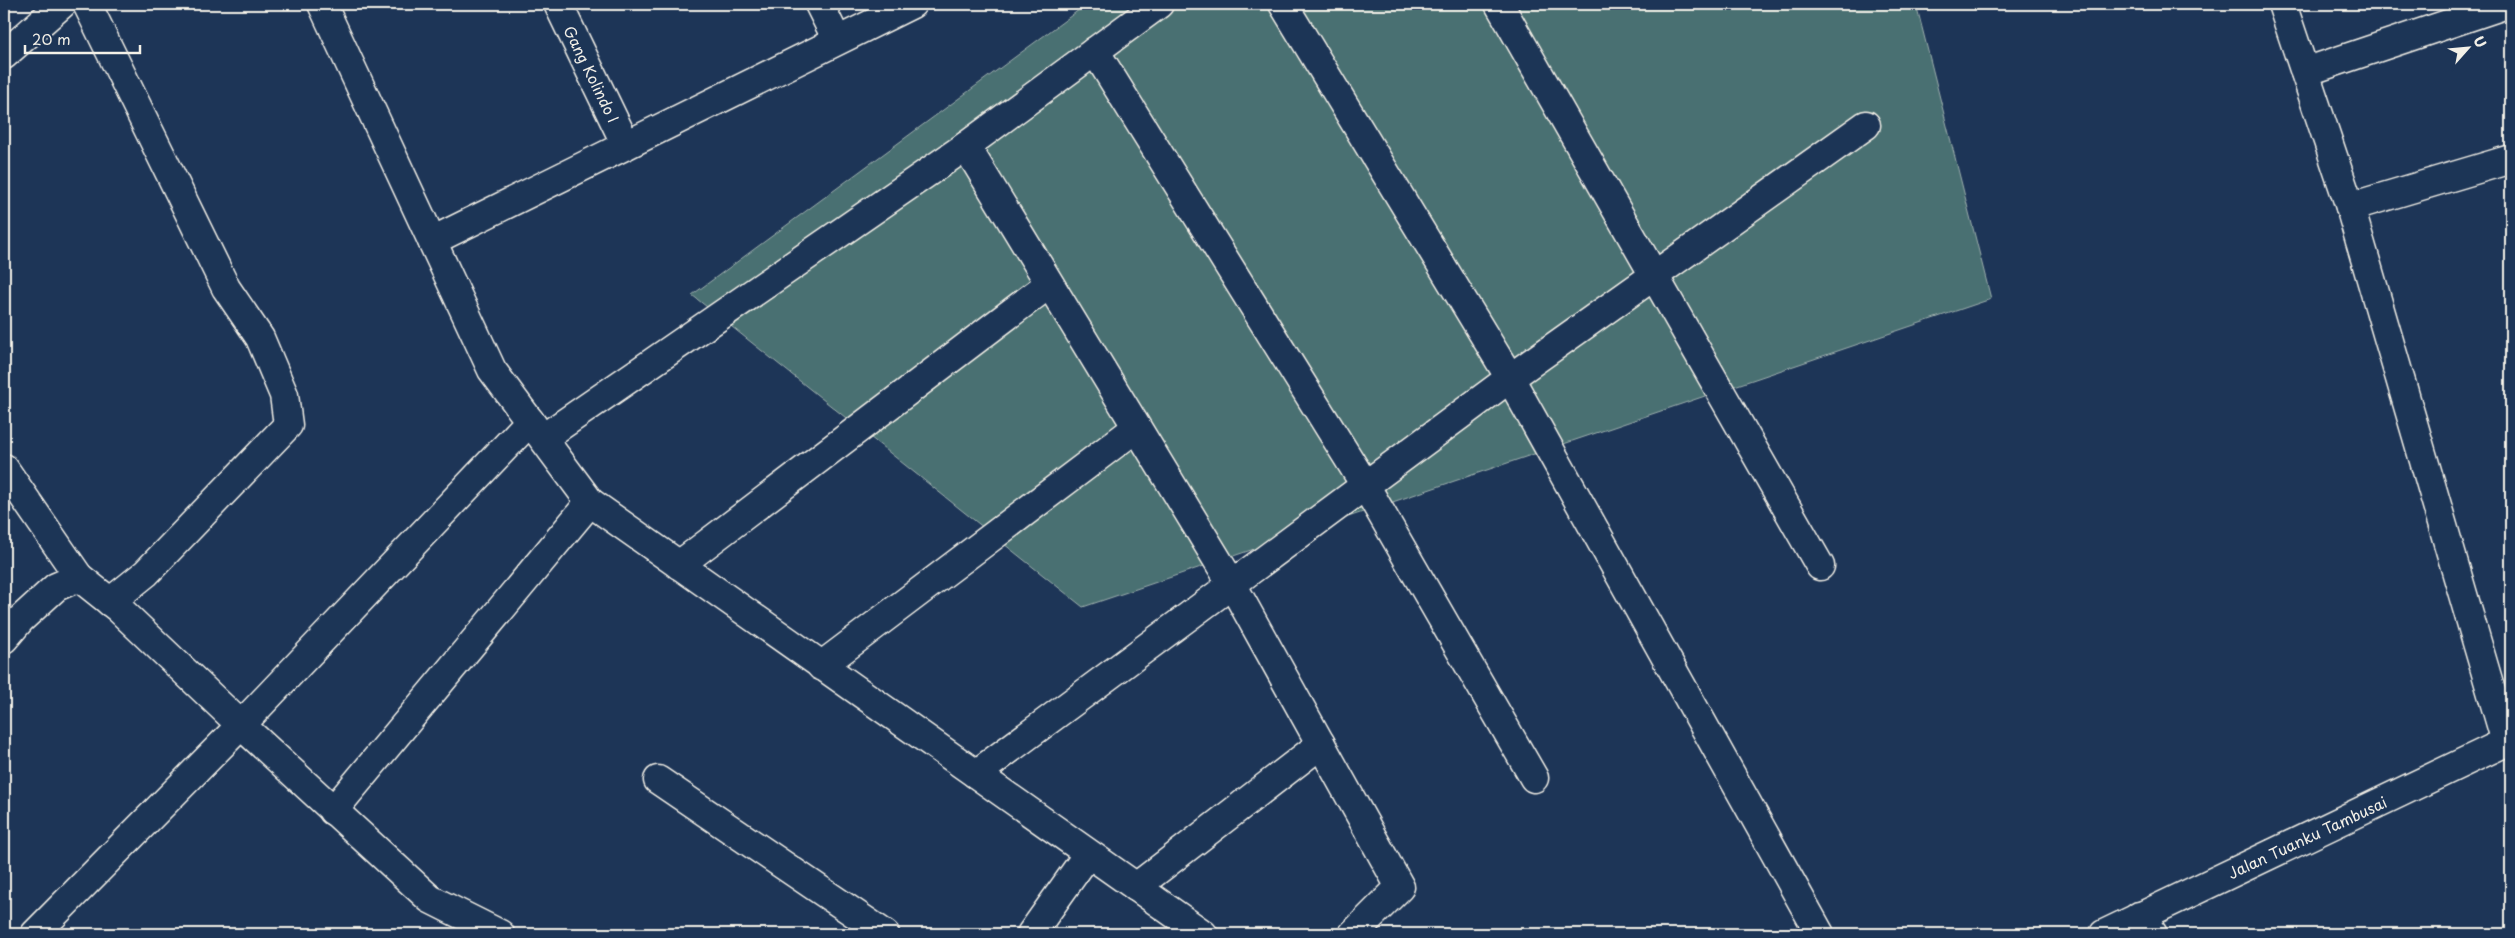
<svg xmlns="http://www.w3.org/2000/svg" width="2515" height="938" viewBox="0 0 2515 938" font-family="'Playpen Sans',sans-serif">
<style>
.green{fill:#496f72;stroke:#9eb0ad}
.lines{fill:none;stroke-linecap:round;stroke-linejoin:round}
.minor-casing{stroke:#f4f1e8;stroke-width:31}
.secondary-casing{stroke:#f4f1e8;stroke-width:31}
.minor{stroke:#1d3557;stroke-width:28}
.secondary{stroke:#1d3557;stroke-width:28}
.labels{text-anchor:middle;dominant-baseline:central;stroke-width:4;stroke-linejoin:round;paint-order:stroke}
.street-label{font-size:15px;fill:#f4f1e8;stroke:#1d3557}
</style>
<rect width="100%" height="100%" fill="#1d3557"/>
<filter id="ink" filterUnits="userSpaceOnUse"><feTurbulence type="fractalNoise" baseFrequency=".02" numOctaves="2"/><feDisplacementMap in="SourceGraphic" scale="10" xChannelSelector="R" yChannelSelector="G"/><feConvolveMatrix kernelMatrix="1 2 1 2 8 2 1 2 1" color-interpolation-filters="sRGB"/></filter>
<g filter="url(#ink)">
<path class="green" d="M1087,4H1916L1991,299L1083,607L692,295Z"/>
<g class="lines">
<g class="minor-casing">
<g id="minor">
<path d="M87,4L226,288L260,338L284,395L288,425L146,573L110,602"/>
<path d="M322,4L492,370L590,502L1203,934"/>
<path d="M558,4L626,145"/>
<path d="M819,4L837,40"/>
<path d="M1283,4L1510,378L1820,934"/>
<path d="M1499,4L1820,566"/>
<path d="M2282,4L2350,207L2506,742"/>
<path d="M1095,51L1365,485L1534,778"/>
<path d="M4,55L62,4"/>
<path d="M2305,72L2507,4"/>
<path d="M966,146L1232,584L1400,887L1353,934"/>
<path d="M2350,207L2511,159"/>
<path d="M432,241L912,4"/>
<path d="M543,438L966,146L1159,4"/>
<path d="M4,468L79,577"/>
<path d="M679,565L1049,284"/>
<path d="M4,639L21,619L56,587L79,577L118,608L241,725L530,421"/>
<path d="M821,666L1136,428"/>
<path d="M976,774L1510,378L1866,125"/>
<path d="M658,780L885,934"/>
<path d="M333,811L590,502"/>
<path d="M1136,887L1321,744"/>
<path d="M2139,916L2153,934"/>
<path d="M35,934L241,725L430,899L500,934"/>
<path d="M1031,934L1088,854"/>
</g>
</g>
<g class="secondary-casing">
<path id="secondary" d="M2104,934L2506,742H2511"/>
</g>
<use href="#minor" class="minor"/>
<use href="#secondary" class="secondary"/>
</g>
</g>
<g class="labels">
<g class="street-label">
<text transform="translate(592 74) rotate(64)">Gang Kolindo I</text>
<text transform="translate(2307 837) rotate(-25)">Jalan Tuanku Tambusai</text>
</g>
</g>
<rect width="2515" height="938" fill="none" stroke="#1d3557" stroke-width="20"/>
<rect x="10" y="10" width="2495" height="918" fill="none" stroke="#f4f1e8" stroke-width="2" filter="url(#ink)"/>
<g transform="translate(2468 48) rotate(63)" stroke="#1d3557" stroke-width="4" paint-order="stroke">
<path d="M0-4L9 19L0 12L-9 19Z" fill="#f4f1e8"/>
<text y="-8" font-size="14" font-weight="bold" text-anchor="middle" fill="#f4f1e8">U</text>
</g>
<path d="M25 45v8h115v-8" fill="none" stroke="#f4f1e8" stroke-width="2.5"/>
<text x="32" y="45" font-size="15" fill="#f4f1e8" stroke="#1d3557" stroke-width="4" paint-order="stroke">20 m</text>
</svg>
